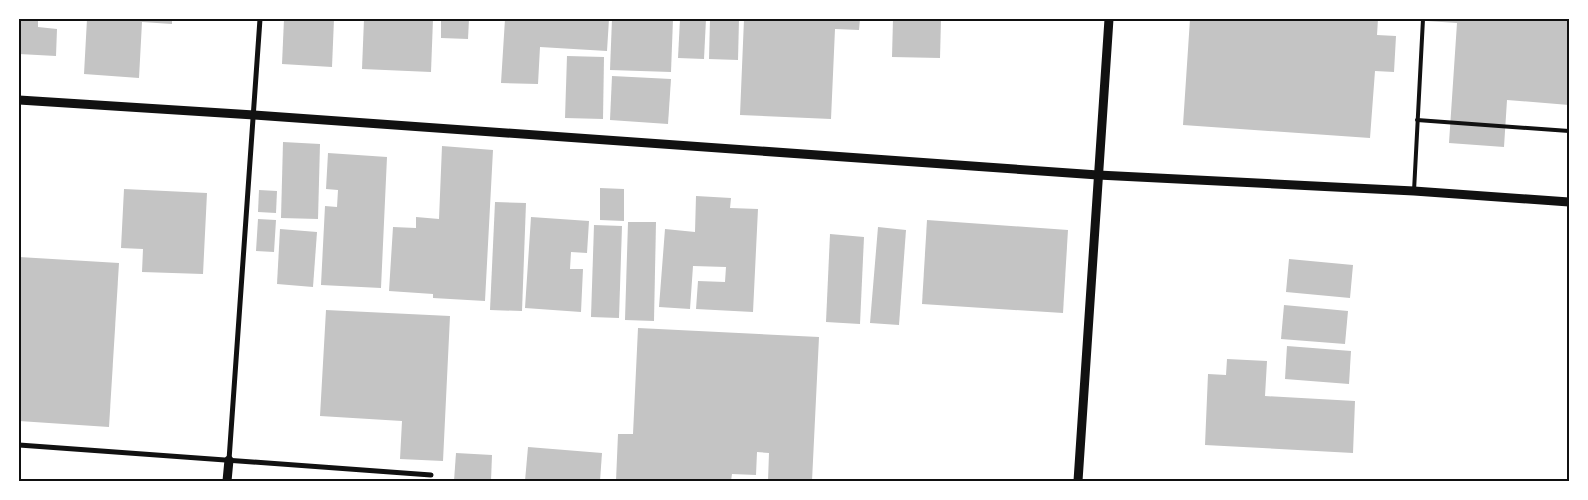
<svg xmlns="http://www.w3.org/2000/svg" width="1588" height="500" viewBox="0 0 1588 500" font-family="Lato,sans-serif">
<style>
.building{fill:#c4c4c4}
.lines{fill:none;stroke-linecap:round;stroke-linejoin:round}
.service{stroke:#111;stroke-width:4}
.minor{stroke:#111;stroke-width:5}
.tertiary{stroke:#111;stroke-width:9}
.neatline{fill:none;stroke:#111;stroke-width:2}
</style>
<rect width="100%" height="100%" fill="#fff"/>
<g class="building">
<path d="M19,19H38V27L57,29L56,56L19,54Z"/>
<path d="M87,19H172V24L142,22L139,78L84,74Z"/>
<path d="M284,19H334L332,67L282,64Z"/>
<path d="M364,19H433L431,72L362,69Z"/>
<path d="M441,19H469L468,39L441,38Z"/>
<path d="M505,19H609L607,51L540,47L538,84L501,83Z"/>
<path d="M612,19H673L671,72L610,70Z"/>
<path d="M680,19H706L704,59L678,58Z"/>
<path d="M710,19H739L738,60L709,59Z"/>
<path d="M744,19H860L859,30L835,29L831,119L740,115Z"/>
<path d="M893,19H941L940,58L892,57Z"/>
<path d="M1190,19H1378L1377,35L1396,36L1394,72L1375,71L1370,138L1183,125Z"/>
<path d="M1412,19H1569V105L1507,100L1504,147L1449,143L1457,23L1412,20Z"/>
<path d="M567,56L604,57L603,119L565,118Z"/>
<path d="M612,76L671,79L668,124L610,120Z"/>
<path d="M283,142L320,144L318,219L281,218Z"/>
<path d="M442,146L493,150L485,301L433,298V294L389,291L393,227L416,228V217L439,219Z"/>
<path d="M328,153L387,157L381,288L321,285L325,206L337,207L338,190L326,189Z"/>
<path d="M600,188L624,189V221L600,220Z"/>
<path d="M124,189L207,193L203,274L142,272L143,249L121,248Z"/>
<path d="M259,190L277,191L276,213L258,212Z"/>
<path d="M696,196L731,198L730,208L758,209L753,312L696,309L698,281L725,282L726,267L693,266L690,309L659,307L665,229L695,232Z"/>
<path d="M495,202L526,203L522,311L490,310Z"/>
<path d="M531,217L589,221L587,253L571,252L570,269H583L581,312L525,308Z"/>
<path d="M258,219L276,220L274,252L256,251Z"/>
<path d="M927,220L1068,230L1063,313L922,304Z"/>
<path d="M628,222H656L654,321L625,320Z"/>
<path d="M594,225L622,226L619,318L591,317Z"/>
<path d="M878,227L906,230L899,325L870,323Z"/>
<path d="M280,229L317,232L313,287L277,284Z"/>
<path d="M830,234L864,237L860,324L826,322Z"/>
<path d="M19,257L119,263L109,427L19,421Z"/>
<path d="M1289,259L1353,265L1350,298L1286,292Z"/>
<path d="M1284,305L1348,311L1345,344L1281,339Z"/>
<path d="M326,310L450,316L443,461L400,459L402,421L320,416Z"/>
<path d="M638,328L819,337L812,481H768L769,453L757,452L756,475L732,474L731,481H616L618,434H633Z"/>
<path d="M1287,346L1351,351L1349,384L1285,379Z"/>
<path d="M1227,359L1267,361L1265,396L1355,401L1353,453L1205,445L1208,374L1226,375Z"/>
<path d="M528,447L602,453L600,481H525Z"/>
<path d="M456,453L492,455L491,481H454Z"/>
</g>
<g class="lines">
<g class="service">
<path d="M1417,120L1569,131"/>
<path d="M1414,191L1423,19"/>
</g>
<g class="minor">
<path d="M19,445L431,475"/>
<path d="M229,460L260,19"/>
</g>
<g class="tertiary">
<path d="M19,100L254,115L1098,175L1414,191L1569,202"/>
<path d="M227,481L229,460"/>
<path d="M1078,481L1109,19"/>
</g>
</g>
<rect width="1588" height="500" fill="none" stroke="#ffffff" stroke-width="40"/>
<rect x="20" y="20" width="1548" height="460" class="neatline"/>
</svg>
